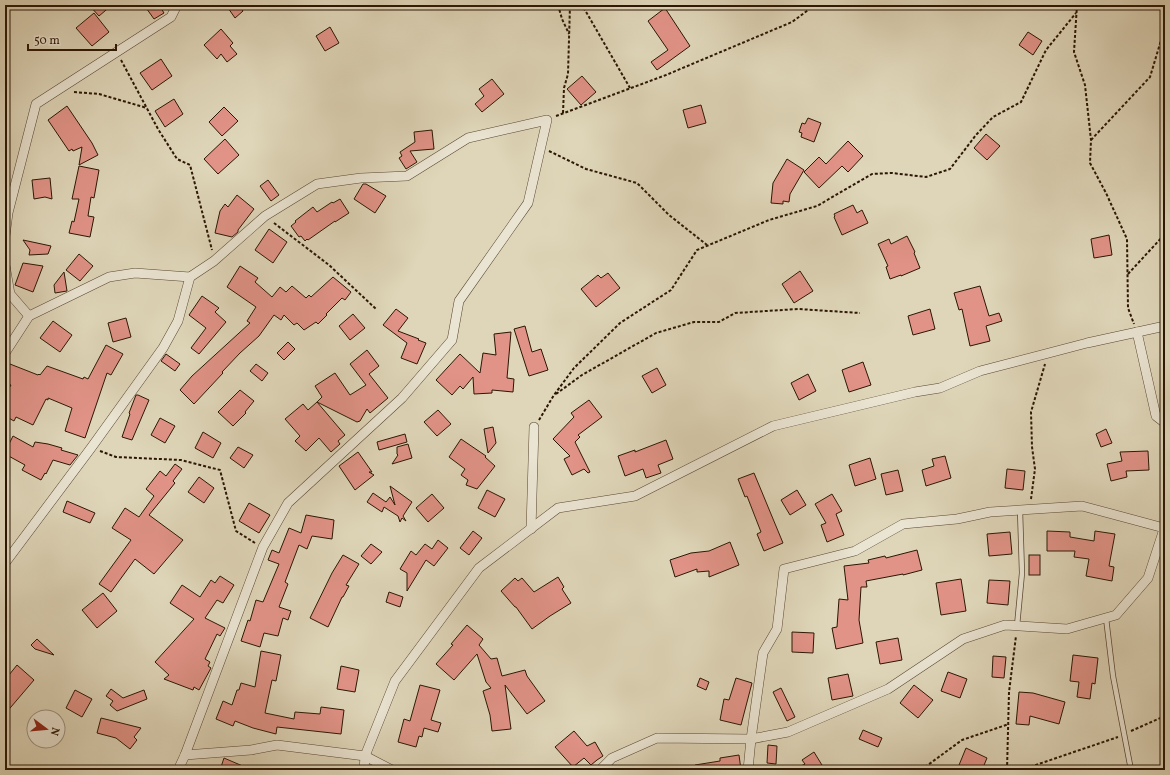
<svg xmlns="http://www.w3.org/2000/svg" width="1170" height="775" viewBox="0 0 1170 775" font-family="Vollkorn,serif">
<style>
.building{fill:#e19387;stroke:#2b1604}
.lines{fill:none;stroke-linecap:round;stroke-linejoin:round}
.lane-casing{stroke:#584631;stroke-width:6}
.street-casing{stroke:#584631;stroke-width:10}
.path{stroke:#2b1604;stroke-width:2;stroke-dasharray:3 2;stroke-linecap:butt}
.lane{stroke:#eae4d2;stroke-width:4.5}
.street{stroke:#eae4d2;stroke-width:9}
</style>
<rect width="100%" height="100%" fill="#dfd6b9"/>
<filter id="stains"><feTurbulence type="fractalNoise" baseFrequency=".005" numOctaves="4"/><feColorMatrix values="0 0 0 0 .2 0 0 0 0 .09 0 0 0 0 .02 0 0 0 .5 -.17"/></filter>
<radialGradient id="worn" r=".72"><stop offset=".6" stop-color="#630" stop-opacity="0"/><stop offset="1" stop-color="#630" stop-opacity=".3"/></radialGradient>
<g class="building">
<path d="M89,5H112L99,16Z"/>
<path d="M144,5H159L164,13L154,19Z"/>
<path d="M226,5H239L243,11L235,18Z"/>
<path d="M665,8L690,46L657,70L651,62L668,50L648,21Z"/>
<path d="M94,13L109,32L92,46L76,28Z"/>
<path d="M330,27L339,43L325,51L316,36Z"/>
<path d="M221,29L233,43L230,46L237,54L227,62L221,54L217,59L204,45Z"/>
<path d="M1028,32L1042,41L1033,55L1019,45Z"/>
<path d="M161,59L172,76L152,90L140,73Z"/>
<path d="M582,76L596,92L581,105L567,89Z"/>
<path d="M492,79L504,94L482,112L475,104L484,96L479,89Z"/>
<path d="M174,99L183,114L165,127L155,111Z"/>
<path d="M701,105L706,123L688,128L683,110Z"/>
<path d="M67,106L92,143L98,155L79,165L82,147L73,151L72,149L69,151L48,120Z"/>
<path d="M224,107L238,121L222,136L209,122Z"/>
<path d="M808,118L821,123L814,142L801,137L802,133L799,132L802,123L805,124Z"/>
<path d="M432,130L434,149L410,151L417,162L406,169L399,158L402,156L400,152L415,142L414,132Z"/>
<path d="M986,134L1000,146L987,160L974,148Z"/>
<path d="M225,139L239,155L218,174L204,159Z"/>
<path d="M848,141L863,156L848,172L842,166L819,188L804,172L819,157L826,164Z"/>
<path d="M787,159L804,170L790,194L789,202L783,201V204L771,203L773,183Z"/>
<path d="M79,166L99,170L94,198L91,197L88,216L94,217L90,237L69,233L72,221L74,222L79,199H72Z"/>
<path d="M50,178L52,199L45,197L34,199L32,180Z"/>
<path d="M268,180L279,195L271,201L260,186Z"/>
<path d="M363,184H366L386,196L375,213L354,199Z"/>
<path d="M237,195L254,209L238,230V232L232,237L215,233L220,211L225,204L228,207Z"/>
<path d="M340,199L349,213L335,222V221L308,240L307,239L305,241L301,236L299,237L291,226L296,222L295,221L313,207L317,212L332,202L333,203Z"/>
<path d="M853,205L857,213L862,210L868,223L842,235L834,217L835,216L834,214Z"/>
<path d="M269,229L287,242L273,263L255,250Z"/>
<path d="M1109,235L1112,255L1094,258L1091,239Z"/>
<path d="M907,236L915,252L914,253L920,268L901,276V275L890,279L886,267L888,266L878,244L889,239L891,244Z"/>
<path d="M23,240L51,246L48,254L29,255L30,250Z"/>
<path d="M79,254L93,266L80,281L66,270Z"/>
<path d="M23,263L43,266L33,292L15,285Z"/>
<path d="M240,266L258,278L255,282L272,297L280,287L286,292L292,286L306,298L309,295L311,297L333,277L351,292L345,300L342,298L326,314L327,315L318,324L316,322L304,330L297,323L294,325L284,315L281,320L274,315L259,336L240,353L222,372L223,373L194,404L180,390L192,376L250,323L247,321L256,307L227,287Z"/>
<path d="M800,271L813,291L794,303L782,284Z"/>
<path d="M64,272L67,291L55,293L54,285Z"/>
<path d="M608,273L620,288L596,307L581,289L598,275L601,278Z"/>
<path d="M980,286L989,316L999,313L1002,321L986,326L990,341L970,346L962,309L959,310L954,293Z"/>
<path d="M202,296L219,308L215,312L226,322L199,354L191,348L206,328L189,315Z"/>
<path d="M396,309L408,318L398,331L419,339L418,340L426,343L417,364L401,358L407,343L383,325Z"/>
<path d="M930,309L935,329L913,335L908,316Z"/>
<path d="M353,314L365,328L350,340L339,326Z"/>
<path d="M126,318L131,337L113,342L108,323Z"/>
<path d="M53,321L72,335L60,352L40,338Z"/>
<path d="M525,326L532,352L541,349L548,370L529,376L514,329Z"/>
<path d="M511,332L507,378L514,379L513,392L492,390V393L474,394L473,377L463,389L460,386L452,395L436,380L460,354L480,373L483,353L496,355L494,334Z"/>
<path d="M288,342L295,349L284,360L277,353Z"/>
<path d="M106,345L123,354L111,375L107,373L85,438L65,431L72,408L48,398V400L46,399L33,425L16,417L14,421L5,416V395L11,385L5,383V376L10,364L38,375L39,374L40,375L47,366L83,379L84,377L88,379Z"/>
<path d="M367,350L379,366L369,374L388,398L370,413L367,409L360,421L357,422L317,402L322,397L315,386L335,373L350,395L366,385L350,364Z"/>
<path d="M166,354L180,364L175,371L161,361Z"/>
<path d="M863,362L871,385L849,392L842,370Z"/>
<path d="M256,364L268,373L262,381L250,371Z"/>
<path d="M657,368L666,385L652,393L642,376Z"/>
<path d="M808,374L816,391L799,400L791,383Z"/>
<path d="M240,390L254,401L245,412L246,413L233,426L218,412Z"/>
<path d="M136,395H138L149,400L132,440L122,437L130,414L129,413Z"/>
<path d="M589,400L602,417L578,435L580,437L575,442L590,472L588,473L584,469L572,475L564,459L570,456L553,439L574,417L571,413Z"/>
<path d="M317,402L345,435L338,441L340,444L331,452L319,438L306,451L295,441L300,436L285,419L303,404L308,410Z"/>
<path d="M438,410L451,424L437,436L424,422Z"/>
<path d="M160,418L175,426L165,443L151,435Z"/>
<path d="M493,427L496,443L488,453L484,429Z"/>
<path d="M1106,429L1112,443L1101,447L1096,434Z"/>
<path d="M203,432L221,443L213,458L195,448Z"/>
<path d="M405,434L407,442L379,450L377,442Z"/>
<path d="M13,436L33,447L35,442L48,444L62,448L61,450L78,455L70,465L53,460L46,474L45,473L41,480L22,470L25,465L5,454V452Z"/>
<path d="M461,439L486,456L485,457L495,466L477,489L466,485L468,480L461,475L465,469L449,457Z"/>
<path d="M666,440L673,459L658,465L661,473L646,478L643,469L625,476L618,456L635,450V452Z"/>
<path d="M408,444L412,458L392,464L398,455L397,454V447Z"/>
<path d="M238,447L253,455L244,468L230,458Z"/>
<path d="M1148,451L1149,470L1126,471L1127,477L1111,481L1107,464L1122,461L1120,452Z"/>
<path d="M358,452L372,472H369L374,475L355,490L339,466Z"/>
<path d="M945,456L951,478L926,486L922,470L934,466L932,459Z"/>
<path d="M870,458L876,479L855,486L849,465Z"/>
<path d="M175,464L182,469L173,481L175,483L149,515L183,540L154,574L135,559L111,592L99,584L131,540L112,528L125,508L139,517L154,496L146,489L160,471L166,476Z"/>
<path d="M1007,469L1025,471L1023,490L1005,488Z"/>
<path d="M898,470L903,491L886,495L881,474Z"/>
<path d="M754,473L783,543L764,551L757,534L761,532L747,496L745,497L738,479Z"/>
<path d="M199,477L214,488L204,503L188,492Z"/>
<path d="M390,486L412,502L403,516L406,521L402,518L400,522L398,516L384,507L382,512L367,502L373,493L386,502L390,497L395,505Z"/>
<path d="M487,490L505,499L495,517L478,508Z"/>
<path d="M797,490L806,505L790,515L781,500Z"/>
<path d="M432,494L444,508L428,522L416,508Z"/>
<path d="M832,494L842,511L836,514L844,535L827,542L821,525L826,523L815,504Z"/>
<path d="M67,501L95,513L90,523L63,512Z"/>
<path d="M249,503L270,515L259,533L239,521Z"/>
<path d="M306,515L334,520L332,539L312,536L307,549L299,545L285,582L288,584L279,607L291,611L288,620L283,618L278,636L264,633L260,647L241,641L248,620L250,621L256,600L263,602L279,564L268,560L272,550L279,553L289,528L301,533Z"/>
<path d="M473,531L482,538L469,555L460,548Z"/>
<path d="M1047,531L1070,532V537L1094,541L1095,531L1115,534L1109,566L1114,567L1112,581L1086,576L1089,559L1074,557L1075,551H1047Z"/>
<path d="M1010,532L1012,554L989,556L987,534Z"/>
<path d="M438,540L448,548L434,566L426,560L407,591V573L400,569L411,551L416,555L425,544L432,549Z"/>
<path d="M730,542L739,565L709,577V571L697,572V569L675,577L670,560L691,553L709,551Z"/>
<path d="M371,544L382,552L371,564L361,556Z"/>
<path d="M917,550L922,570L903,575V574L866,581L867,587H861L859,620L863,643L836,649L832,628L837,627L839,599L848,600L844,566L869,563L868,560L885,556L886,558Z"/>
<path d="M343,555L359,564L346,585L349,586L343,597H342L328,627L310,618L332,573Z"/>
<rect x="1029" y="555" width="11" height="20"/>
<path d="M220,576L234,585L223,603L217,600L205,618L225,628L220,636L217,634L205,659L210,662L208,666L211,668L199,690L194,687L193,690L164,679L169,675L155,662L194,619L170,603L182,585L200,597L211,580L215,583Z"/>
<path d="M558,577L564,587L562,589L571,603L550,616L532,629L516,607H515L501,591L515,578L518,581L522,578L534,592Z"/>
<path d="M961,579L966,611L941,615L936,583Z"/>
<path d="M989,580L1010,581L1008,605L987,603Z"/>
<path d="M389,592L403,597L400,607L386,602Z"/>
<path d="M103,593L117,611L97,628L82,610Z"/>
<path d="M467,625L483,639L479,645L491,659L497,658L502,676L525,670L527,676L545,701L527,714L505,685L511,729L492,731L490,715L483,691L491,688L486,682L477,654L454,680L436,664L453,645L451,644Z"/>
<path d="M792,632L814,633L813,653L792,652Z"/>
<path d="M898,638L902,660L880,664L876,642Z"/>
<path d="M37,639L54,655L35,649L31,645Z"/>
<path d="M261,651L281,655L276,681L272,680L265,713L294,719L295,712L320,714L321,707L344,710L341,734L277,727L276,734L253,728L235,721L233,726L216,719L223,701L232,705L237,690H239L241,683L255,687Z"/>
<path d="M1073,655L1098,658L1095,684L1092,683L1090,699L1077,697L1079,682L1070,681Z"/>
<path d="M993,656L1006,657L1004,678L992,677Z"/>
<path d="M17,665L34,680L5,714V696L10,690L5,686V680Z"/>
<path d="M341,666L359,670L355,692L337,689Z"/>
<path d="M948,672L967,679L960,698L941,691Z"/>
<path d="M848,674L853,696L832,700L828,678Z"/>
<path d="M700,678L709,682L706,690L697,686Z"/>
<path d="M736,678L752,683L741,725L720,720L724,699L729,700Z"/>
<path d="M420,685L440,690L431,720L441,723L438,732L424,728L422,737L419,736L416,747L398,742L404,719L410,721Z"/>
<path d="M914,685L933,700L918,718L900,703Z"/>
<path d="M781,688L795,717L787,721L773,692Z"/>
<path d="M111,689L123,698L144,690L147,699L117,711L110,705L113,701L106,696Z"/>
<path d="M75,690L92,699L82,717L66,708Z"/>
<path d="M1019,692L1033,693L1065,702L1059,724L1030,716L1029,725L1016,724Z"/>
<path d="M101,718L141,728L134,737L137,740L130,749L116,738L97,733Z"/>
<path d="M863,730L882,738L878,747L859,739Z"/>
<path d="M574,731L587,746L595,742L603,756L597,760L591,765L584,758L573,767L555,747Z"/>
<path d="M768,745L777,746L776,764L767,763Z"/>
<path d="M966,748L987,758L982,770H957Z"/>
<path d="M814,752L825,770H793L805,764L802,760Z"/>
<path d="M739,755L741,770H696L695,765L720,761V758Z"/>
<path d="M224,758L252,770H220Z"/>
</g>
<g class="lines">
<g class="lane-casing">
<g id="lane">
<path d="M1106,618L1113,676L1131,770"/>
<path d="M1017,626L1022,573L1020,510"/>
</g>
</g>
<g class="street-casing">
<g id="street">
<path d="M5,236L8,213L36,104L171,17L177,5"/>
<path d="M5,265L10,294L29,316"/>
<path d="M1137,332L1156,416L1165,423"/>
<path d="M5,353L29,316L109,277L135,273L190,277L214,261L265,216L317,184L361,178L407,176L468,138L547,120L528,203L459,301L452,340L402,398L288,503L263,547L185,755L178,770"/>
<path d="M531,529L534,427"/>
<path d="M5,563L91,448L163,348L178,321L190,277"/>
<path d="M185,755L251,750L277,745L365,756L392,770"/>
<path d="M364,770L365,756L395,681L479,568L558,508L635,496L773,426L915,392L940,388L980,371L1087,343L1165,326"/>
<path d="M600,770L612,758L657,738L751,739L788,732L888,689L963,639L1005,625L1067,629L1116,615L1148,578L1165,526"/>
<path d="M748,770L751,739L763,653L777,629L784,569L855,551L903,524L957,519L990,512L1082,506L1164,528"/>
</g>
</g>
<g class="path">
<path d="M558,5L562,19L569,34"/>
<path d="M579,5L585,10L630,88"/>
<path d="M1077,5L1074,52L1085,85L1091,140L1090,163L1106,193L1127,239L1128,308L1134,324"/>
<path d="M121,60L158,129L177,159L190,165L212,250"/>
<path d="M74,92L99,94L147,108"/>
<path d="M563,113L564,88L568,74L570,5"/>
<path d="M556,116L666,75L792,22L815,5"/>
<path d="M1091,140L1150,77L1165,27"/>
<path d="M549,151L586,169L637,183L669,215L707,245"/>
<path d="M274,223L329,265L376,309"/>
<path d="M1128,274L1165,234"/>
<path d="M556,394L582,375L656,333L694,322H719L735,313L798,309L860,313"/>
<path d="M539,420L554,395L574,368L620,323L671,290L697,250L769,220L817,206L872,174L892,173L926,177L950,169L976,135L993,117L1021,102L1046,50L1076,13"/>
<path d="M100,451L116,457L181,460L220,470L236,531L255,543"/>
<path d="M1031,499L1035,469L1032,447L1031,412L1045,364"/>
<path d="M1131,731L1165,716"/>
<path d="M921,770L962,740L1009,724"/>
<path d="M1007,770L1009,692L1016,636"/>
<path d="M1021,770L1118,737"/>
</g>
<use href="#lane" class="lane"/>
<use href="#street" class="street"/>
</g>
<rect width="1170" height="775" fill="none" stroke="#dfd6b9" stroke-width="20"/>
<rect x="6" y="6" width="1158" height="763" fill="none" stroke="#2b1604" stroke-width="2"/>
<rect x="10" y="10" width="1150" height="755" fill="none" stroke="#2b1604"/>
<g transform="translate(46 729) rotate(106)"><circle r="19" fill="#eae4d2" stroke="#9e9280"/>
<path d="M0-3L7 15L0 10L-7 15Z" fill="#8f2418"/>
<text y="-6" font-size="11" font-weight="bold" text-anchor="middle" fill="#2b1604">N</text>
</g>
<path d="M28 44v6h88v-6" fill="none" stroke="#2b1604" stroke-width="2"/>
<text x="34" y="44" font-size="12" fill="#2b1604" stroke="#eae4d2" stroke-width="3" paint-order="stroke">50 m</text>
<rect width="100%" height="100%" filter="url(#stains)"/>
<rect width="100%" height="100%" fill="url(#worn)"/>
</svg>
